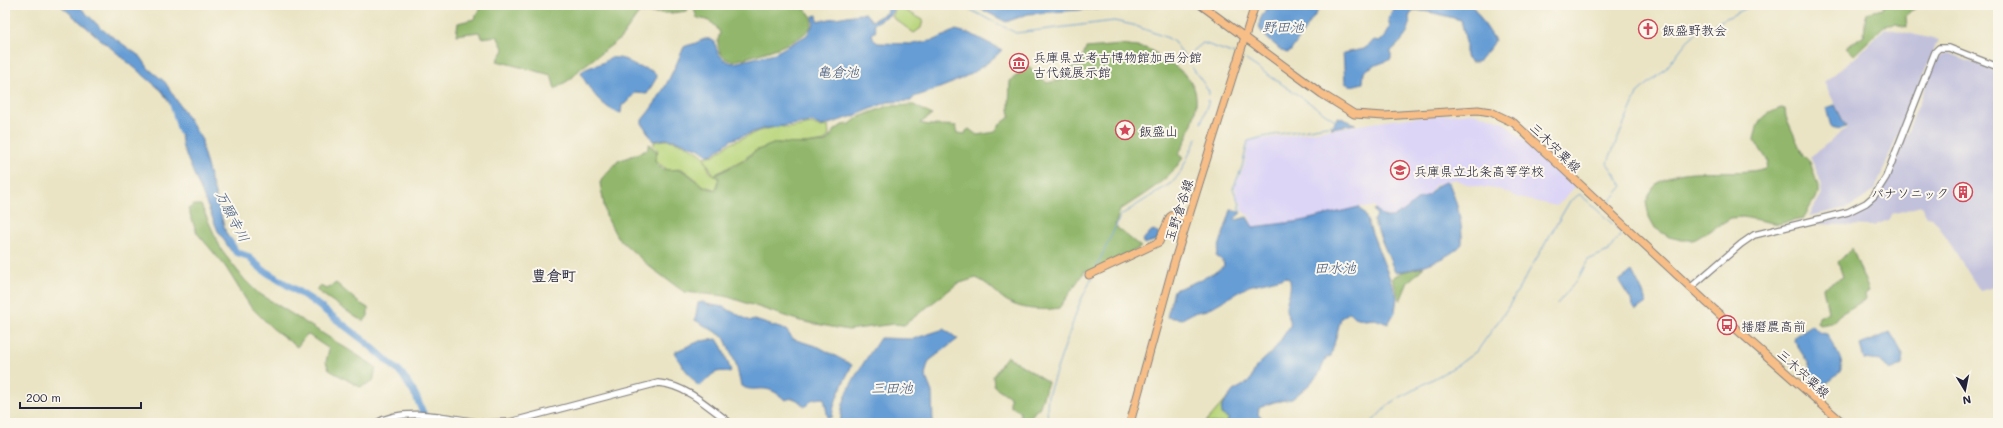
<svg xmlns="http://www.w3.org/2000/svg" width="2003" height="428" viewBox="0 0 2003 428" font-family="Mali,'Klee One',sans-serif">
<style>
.built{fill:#ddd5f6}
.industrial{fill:#c2c1dc}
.green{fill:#b9d67d;stroke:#6e7c5c}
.forest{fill:#92b76c;stroke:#5a6c54}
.water{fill:#669dd4;stroke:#446088}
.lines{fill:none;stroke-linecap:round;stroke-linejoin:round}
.stream{stroke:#669dd4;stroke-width:1}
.river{stroke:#669dd4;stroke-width:7}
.minor-casing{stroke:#868380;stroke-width:8}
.major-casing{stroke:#868380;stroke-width:9}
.minor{stroke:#fff;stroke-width:5.5}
.major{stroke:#f7be88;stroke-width:7}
.labels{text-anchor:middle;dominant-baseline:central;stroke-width:4;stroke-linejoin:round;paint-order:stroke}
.poi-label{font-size:13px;fill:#22223b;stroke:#fbf7ec;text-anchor:start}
.street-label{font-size:13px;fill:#22223b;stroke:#fbf7ec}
.water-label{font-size:14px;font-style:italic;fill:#415980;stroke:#fbf7ec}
.quarter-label{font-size:15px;font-weight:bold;fill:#22223b;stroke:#fbf7ec}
</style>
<rect width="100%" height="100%" fill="#fbf7ec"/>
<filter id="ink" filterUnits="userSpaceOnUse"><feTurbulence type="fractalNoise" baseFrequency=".025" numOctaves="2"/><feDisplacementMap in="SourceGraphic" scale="8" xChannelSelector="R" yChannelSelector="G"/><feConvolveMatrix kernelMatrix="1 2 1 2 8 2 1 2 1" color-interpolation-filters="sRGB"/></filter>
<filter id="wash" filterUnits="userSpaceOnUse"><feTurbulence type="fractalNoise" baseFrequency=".012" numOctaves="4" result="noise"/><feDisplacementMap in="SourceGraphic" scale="16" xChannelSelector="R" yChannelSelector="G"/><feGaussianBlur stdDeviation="0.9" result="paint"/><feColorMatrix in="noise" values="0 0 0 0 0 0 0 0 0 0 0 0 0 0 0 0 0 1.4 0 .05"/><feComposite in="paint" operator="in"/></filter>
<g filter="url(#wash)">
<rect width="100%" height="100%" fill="#eae4c4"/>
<path class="built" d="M1471,113L1486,116L1502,121L1575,185V187L1557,206L1519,198L1501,190L1469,185L1455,179L1435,185L1428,195L1417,200L1407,210L1395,217L1381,215L1375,207H1359L1301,221L1253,227L1249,216L1242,211V204L1237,197L1235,186L1244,167L1249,141L1407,118Z"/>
<g class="industrial">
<path d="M1885,28L1938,40L1875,189L1863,199L1847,208L1809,216L1822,194L1819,176L1810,157L1847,128L1824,82L1854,59Z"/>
<path d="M1949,53L1998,72V286L1980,291L1937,223L1932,218L1927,217L1921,206L1892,214L1890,219L1874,226L1813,224L1845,217L1866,208L1878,196L1889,179L1931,72L1938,58L1943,54Z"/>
</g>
<g class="green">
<path d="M897,6L923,20L921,28L914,33L892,17Z"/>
<path d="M812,124L821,127L828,126L829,135L825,141L805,144L776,143L755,151L744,159L714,175L704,158L710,172L719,179L716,190L702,185L693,177L682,169L668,170L655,161L658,150L654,146V142C658,141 663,140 667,140C675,140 701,151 704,157L714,155L729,144L759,131L779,126L788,128Z"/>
<path d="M1227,398L1222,406L1221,414L1229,419L1225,423H1205Z"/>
</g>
<g class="forest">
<path d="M483,5H690L687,11L672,13H639L621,38L580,69L572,78L555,89L551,75L497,61L504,50L497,36L482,38L479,32L456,35L458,23L474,19Z"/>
<path d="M693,5H800C803,8 809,12 811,16C822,40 749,57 733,61C719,59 715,45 720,33C714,22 709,20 697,18Z"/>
<path d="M1884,5H1919L1906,16L1907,27L1895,24L1884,26L1854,55L1846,47L1864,35L1866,13L1883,9Z"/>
<path d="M1121,45C1129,46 1137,47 1145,48C1152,50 1158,55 1164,59C1192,77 1203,88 1192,124C1188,134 1185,145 1178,154L1183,158C1167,182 1144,194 1120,210L1115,226L1141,247L1096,271H1085L1059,308C1042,311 1019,310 1004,299C994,291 988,283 976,278L957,284L904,325L894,324L848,330L800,321L725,296L684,292L650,267L617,237L606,216L600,183L603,177L618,161L647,150L649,144L657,151L655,161C663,175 673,167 683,171C691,175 695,181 701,185C705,188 712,189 716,190L719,178L715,175L745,160L755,151L776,143L805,144L826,142L834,131L842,125L850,124L859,117L888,106L914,105L932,115L920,123C934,127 943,124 956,126L958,133L965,134L966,131L969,129L977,135L995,132L999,125L1010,117L1009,108L1010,81L1029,66C1034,75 1040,76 1047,83L1062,80L1066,69L1079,66L1086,48Z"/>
<path d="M1781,108L1785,109L1786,117L1803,155L1810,162L1818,186V193L1803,219L1778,224L1743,217L1731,218L1694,240H1682L1669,237L1655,228L1649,217L1646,202C1649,196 1652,188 1657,184C1682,162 1736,178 1766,168L1768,161L1754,140C1757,120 1763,115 1781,108Z"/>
<path d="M194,205H201L222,251L244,279L257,292L376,367L373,382L360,387L329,370L326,362L329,349L307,334L297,347L272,328L250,306L225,266L197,233L188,209Z"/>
<path d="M1852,248L1869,291L1865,294L1866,299L1839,315L1832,323L1819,325L1817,322L1819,317L1828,312L1823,288L1843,277L1838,262Z"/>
<path d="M1424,267L1408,282L1400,301L1392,278L1402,272Z"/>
<path d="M336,283L358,302L368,308V316L364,321L357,318L316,290L320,286L327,289Z"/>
<path d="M1007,356L1048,382L1039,409L1036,410L1030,418H1020V411L1010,406V397L994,386L993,376Z"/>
</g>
<g class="water">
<path d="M60,5H78L103,30L141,57L149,69L165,82L202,140L203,151L226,233L235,248L231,251L218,231L183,148L178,117L162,91Z"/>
<path d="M891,5H895L891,14L874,24L876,31L872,34L874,40L878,43L913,44L935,40L956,30L971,34L1002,50C977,75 947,86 914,97L911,101L888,102L854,116L822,126L812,122L762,129L731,140L713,154L708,155L698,148L674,140L666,139L653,141L642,123V120C661,98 672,74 684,47C687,45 690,45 693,44C702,41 706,35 715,42C716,53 723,62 734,63L775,53L802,38L807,35L814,23L813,16L817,15L818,21L865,13L872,21L886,13Z"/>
<path d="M973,5H1117L1116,7L1028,14L1006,22Z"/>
<path d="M1271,5H1322L1290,52L1287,53C1282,52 1278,47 1274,44C1256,30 1254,22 1271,5Z"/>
<path d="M1396,5H1472L1495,40C1491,50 1483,54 1478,62H1471L1466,57V42L1461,20C1445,16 1429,11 1413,10L1409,17C1412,32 1402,41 1391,51V59C1381,64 1372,65 1364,72L1363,83L1351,86L1345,83L1343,53L1364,49L1374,40L1380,41L1385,37L1390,26L1388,19Z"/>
<path d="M609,58C615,57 623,58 628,61C631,63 632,65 636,66C644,69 653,68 657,77L647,94L635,93L625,104L622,105L621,113C605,111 586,87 581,72C590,65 602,66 609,58Z"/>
<path d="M1835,105L1846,127L1840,129L1831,127L1826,108Z"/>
<path d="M1338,117L1356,124L1331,128Z"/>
<path d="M1445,182L1449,183C1457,203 1463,223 1462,244C1451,258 1413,271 1395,272L1373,220L1377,216L1374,210L1376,209C1388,228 1406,209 1417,200C1420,198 1425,197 1428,195C1436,188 1433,187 1445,182Z"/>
<path d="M1359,207L1365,215L1397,297L1395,312L1388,324L1375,319L1365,320L1355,317L1350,312L1341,318L1331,356L1326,358L1319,374L1308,386L1292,399L1274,402L1259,408L1258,415L1261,417L1260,423L1226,422L1229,419L1221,414L1222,406L1233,391L1249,382L1256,367L1274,350L1290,326C1292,319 1286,316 1286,308C1286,299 1292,292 1290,280L1286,277L1249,286L1207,310L1193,313L1182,319L1167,317L1174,290C1186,286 1214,275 1224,266L1223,261L1216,256L1231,210H1235L1241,213L1235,218L1236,220L1247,217L1253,227L1301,221Z"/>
<path d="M1154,230L1159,234L1157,240L1144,244L1142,241L1151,231Z"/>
<path d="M1632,271L1646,299V303L1636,310L1632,306L1631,300L1619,281Z"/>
<path d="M703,302L707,304L723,307L750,321L755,320L786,330L793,339L819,347L852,365C844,382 834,399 832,417L828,418L824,398L813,399L805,407C798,401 796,396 785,400C764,380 757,395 741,386L736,364L724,337L695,320L698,303Z"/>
<path d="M1812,325L1820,333L1827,334L1828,336C1849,371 1847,370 1814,391L1805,383L1810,366L1794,341L1795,336Z"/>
<path d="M944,329L958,339L929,361L927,367L925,375L932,392L933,423H841C838,396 866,360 880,338L913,339Z"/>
<path d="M1890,332C1895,341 1905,353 1902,365L1890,370L1880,361L1864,359L1860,345Z"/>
<path d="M717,339L722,347L731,371L730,373C711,367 711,380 698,386L681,364L674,352L700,341Z"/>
</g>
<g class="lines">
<g class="stream">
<path d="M961,5L1016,33L1114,21L1133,25L1168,38L1174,42L1209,91L1208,103L1201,123"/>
<path d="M1186,57L1203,43L1235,54"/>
<path d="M1246,60L1335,120"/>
<path d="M1609,159L1638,92L1664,71L1687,41L1696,33L1753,5"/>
<path d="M1606,206L1623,186L1607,163L1608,161"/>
<path d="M1240,213V204L1233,189L1242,167L1248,141L1267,136L1332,125"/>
<path d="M1096,268L1121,215L1173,182L1180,173L1197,138"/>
<path d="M1048,423L1047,408L1048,395L1080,302L1092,278"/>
<path d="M1371,423L1390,403L1458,365L1478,350L1507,309L1570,201L1580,194L1622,233L1608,251L1588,260L1578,279L1557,304"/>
</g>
<g class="river">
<path d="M173,104L181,131"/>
<path d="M229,241L236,252L247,256L263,270L310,299L367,343L402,374L416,396L427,423"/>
</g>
</g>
</g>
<g filter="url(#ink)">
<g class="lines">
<g class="minor-casing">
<g id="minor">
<path d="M1690,288L1741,244L1754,235L1848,212L1866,203L1874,196L1886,177L1935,52L1939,48H1949L1998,67"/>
<path d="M377,423C404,406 453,419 484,423"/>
<path d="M486,423L510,422L658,383C686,385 709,407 730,423"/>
</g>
</g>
<g class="major-casing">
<g id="major">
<path d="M1201,5L1322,94L1354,114L1384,116L1478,110L1491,112L1514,123L1718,313L1843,423"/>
<path d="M1089,275L1159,242L1170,217L1173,215L1185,219"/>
<path d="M1130,423L1174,263L1255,5"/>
</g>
</g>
<use href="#minor" class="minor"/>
<use href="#major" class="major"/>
</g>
</g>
<defs>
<g id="church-ring" transform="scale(1)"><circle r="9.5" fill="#fbf7ec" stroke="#d1495b" stroke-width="1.5"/><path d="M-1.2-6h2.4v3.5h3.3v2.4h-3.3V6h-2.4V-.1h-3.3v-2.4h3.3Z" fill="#d1495b"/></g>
<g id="museum-ring" transform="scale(1)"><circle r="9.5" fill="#fbf7ec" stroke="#d1495b" stroke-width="1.5"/><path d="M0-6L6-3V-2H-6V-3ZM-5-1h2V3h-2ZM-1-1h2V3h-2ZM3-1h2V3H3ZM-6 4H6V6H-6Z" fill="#d1495b"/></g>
<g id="sight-ring" transform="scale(1)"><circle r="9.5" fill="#fbf7ec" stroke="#d1495b" stroke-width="1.5"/><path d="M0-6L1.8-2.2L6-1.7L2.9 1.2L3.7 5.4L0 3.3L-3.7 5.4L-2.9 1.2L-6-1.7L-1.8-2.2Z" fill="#d1495b"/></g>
<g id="school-ring" transform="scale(1)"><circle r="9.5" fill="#fbf7ec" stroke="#d1495b" stroke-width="1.5"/><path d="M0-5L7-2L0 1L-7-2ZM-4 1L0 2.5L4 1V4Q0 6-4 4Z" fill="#d1495b"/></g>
<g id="building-ring" transform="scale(1)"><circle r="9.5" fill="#fbf7ec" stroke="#d1495b" stroke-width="1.5"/><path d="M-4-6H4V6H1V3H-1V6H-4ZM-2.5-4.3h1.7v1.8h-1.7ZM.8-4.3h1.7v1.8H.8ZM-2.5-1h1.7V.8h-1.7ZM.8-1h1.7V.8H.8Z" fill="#d1495b"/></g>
<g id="bus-ring" transform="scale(1)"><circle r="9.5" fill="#fbf7ec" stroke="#d1495b" stroke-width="1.5"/><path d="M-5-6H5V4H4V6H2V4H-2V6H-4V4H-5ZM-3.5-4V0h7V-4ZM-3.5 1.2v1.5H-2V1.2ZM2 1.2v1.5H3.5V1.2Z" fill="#d1495b"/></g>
</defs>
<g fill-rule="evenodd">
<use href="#church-ring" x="1648" y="29"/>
<use href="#museum-ring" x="1019" y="63"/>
<use href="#sight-ring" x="1125" y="130"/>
<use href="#school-ring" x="1400" y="170"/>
<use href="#building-ring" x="1963" y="192"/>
<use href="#bus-ring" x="1727" y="325"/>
</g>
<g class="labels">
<g class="poi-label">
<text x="1662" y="29">飯盛野教会</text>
<text x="1033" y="56">兵庫県立考古博物館加西分館<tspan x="1033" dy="15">古代鏡展示館</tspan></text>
<text x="1139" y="130">飯盛山</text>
<text x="1414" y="170">兵庫県立北条高等学校</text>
<text x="1949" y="192" text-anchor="end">パナソニック</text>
<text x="1741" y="325">播磨農高前</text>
</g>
<g class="street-label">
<text transform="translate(1556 147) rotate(44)">三木宍粟線</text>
<text transform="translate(1178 210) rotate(-72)">玉野倉谷線</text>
<text transform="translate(1804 373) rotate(42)">三木宍粟線</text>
</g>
<g class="water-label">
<text x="1283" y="26">野田池</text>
<text x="838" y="71">亀倉池</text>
<text transform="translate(233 216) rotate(63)">万願寺川</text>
<text x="1335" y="267">田水池</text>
<text x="892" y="387">三田池</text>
</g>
<g class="quarter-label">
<text x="554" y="275">豊倉町</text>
</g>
</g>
<rect width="2003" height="428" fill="none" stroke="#fbf7ec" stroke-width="20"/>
<g transform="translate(1965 390) rotate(170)" stroke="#fbf7ec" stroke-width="3" paint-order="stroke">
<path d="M0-3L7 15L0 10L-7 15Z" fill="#22223b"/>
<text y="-6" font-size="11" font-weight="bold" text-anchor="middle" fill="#22223b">N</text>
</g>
<path d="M20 402v6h121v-6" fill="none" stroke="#22223b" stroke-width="2"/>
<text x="26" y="402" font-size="12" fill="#22223b" stroke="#fbf7ec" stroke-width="3" paint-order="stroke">200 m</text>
</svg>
